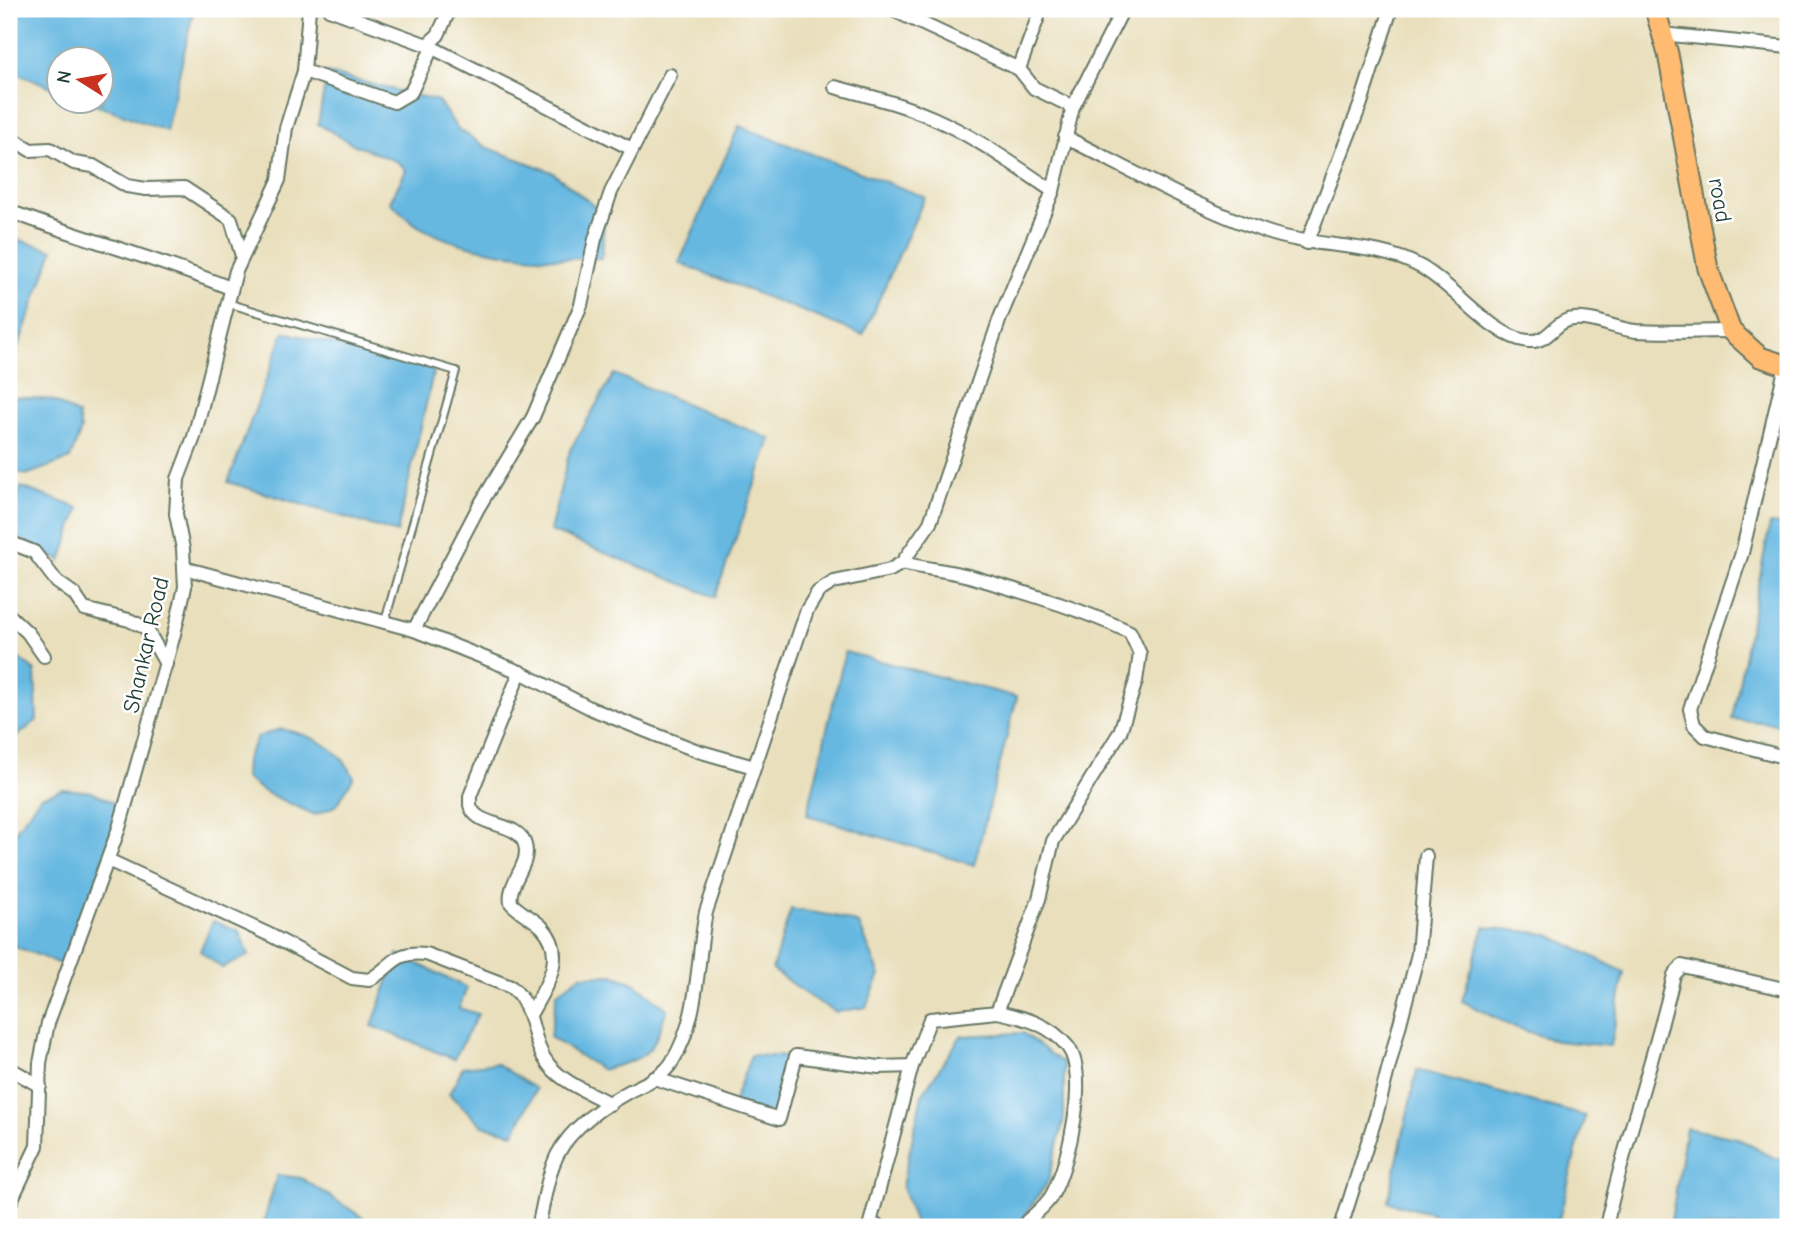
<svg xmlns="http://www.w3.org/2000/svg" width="1797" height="1236" viewBox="0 0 1797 1236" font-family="'Comic Neue',sans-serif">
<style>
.water{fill:#66b8e1;stroke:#427a8a;stroke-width:2}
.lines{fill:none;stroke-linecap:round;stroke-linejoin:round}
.service-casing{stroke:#667664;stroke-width:10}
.minor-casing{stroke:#667664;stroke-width:16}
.primary-casing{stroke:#667664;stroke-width:23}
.service{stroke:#fff;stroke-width:6}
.minor{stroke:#fff;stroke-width:12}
.primary{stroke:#febb71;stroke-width:19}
.labels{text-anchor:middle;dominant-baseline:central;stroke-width:5;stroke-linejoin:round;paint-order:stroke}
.street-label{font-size:23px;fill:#1f3d34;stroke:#fff}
</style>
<rect width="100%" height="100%" fill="#fff"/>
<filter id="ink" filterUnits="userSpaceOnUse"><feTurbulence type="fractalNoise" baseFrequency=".0143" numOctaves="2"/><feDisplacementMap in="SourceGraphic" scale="14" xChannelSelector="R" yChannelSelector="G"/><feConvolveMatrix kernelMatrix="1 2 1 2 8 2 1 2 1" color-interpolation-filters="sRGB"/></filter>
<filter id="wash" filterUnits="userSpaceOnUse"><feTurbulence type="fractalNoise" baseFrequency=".00686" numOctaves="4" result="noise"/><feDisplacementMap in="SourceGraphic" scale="28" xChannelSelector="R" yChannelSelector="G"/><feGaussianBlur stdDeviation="1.57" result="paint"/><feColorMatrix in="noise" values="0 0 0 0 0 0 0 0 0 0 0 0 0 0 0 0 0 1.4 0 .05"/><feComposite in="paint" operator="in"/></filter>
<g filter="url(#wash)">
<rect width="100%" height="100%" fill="#e9dfbc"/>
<g class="water">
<path d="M17,9H194L166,131L90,102H102V60H60L59,90L9,70V38Z"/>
<path d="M327,73L438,101L457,128L486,147L552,172L604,214L602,258C550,261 466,254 420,227C409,221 399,210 390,202L406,170L398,162L353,144L318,124Z"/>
<path d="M739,126L925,197L863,335L679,263Z"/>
<path d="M9,237L53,250L9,372Z"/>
<path d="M284,332L434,369L397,533L228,482Z"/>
<path d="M614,374L771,439L715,597L550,531L570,450Z"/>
<path d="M16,397L52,400L78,415L81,430L70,459L26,475L9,469V401Z"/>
<path d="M21,487L79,508L61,561L9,533V519Z"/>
<path d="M1770,524L1788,526V725L1732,719Z"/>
<path d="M9,651L35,671L37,720L9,743Z"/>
<path d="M845,652L1017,697L974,865L807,815Z"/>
<path d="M281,729C312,735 340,747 354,777L336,806L315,815L264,792L245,778L246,760L257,737Z"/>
<path d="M63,789L92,792L117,804L113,830L68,967L9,944V840L40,797Z"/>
<path d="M791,909L835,916L859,924L880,975L866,1007L836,1012L810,997L772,969Z"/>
<path d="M213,921L239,931L249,955L222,968L200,951Z"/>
<path d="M1484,927L1548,934L1624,972L1611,1046L1556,1041L1509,1025L1462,1001Z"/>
<path d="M398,954L467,988L459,1008L478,1014L454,1059L372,1026Z"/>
<path d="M613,975L636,984L667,1009C650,1058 650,1056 602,1070L550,1037L557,993L580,976Z"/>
<path d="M1023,1033L1064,1064V1119L1048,1182L1016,1227H916L902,1186L922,1095L961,1036Z"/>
<path d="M751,1055L789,1057L776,1119L733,1104Z"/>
<path d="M496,1063L536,1089L514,1133L483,1126L449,1094L463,1067Z"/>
<path d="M1417,1070L1585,1116L1557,1227H1485L1388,1202Z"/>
<path d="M1686,1128L1737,1138L1776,1159H1788V1227H1670Z"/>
<path d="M277,1175L301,1178L378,1227H269L264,1221Z"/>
</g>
</g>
<g filter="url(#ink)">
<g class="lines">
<g class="service-casing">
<path id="service" d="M227,303L456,371L385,621"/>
</g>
<g class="minor-casing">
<g id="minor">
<path d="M329,9L427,45L438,35L450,9"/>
<path d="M891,9L1019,69"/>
<path d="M1041,9L1019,69L1034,88L1073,107"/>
<path d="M1662,34L1788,47"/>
<path d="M427,45L630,148"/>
<path d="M304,71L394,102L411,92L432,48"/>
<path d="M835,87C869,96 902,104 933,118C976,137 1014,165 1053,191"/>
<path d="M9,136L30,150L50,149L74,163L93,166L127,186L146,189L184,188L231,219L242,256"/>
<path d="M1065,137C1131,170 1197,208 1267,232C1316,249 1374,241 1421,267C1454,285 1493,338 1528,341C1550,343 1554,320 1574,319C1594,317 1615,329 1636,331C1667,333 1700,331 1731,331"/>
<path d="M9,211C82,239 157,258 230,288"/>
<path d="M1307,243L1361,103L1391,9"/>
<path d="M1786,365L1742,553L1690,709L1694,725L1705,736L1788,758"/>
<path d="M9,542L34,552L57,582L74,594L84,609L129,620L146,628L166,664"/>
<path d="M902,563C926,569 953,571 976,578C1029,594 1081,609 1130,632L1140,654L1136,681L1120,732L1053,841L1039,899L997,1012C1023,1017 1050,1024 1068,1047C1089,1075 1069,1163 1053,1193C1048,1204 1036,1213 1027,1221L1028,1227"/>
<path d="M184,568L414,630L520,672L592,709L659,736L698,751L754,767"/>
<path d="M9,615L28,633L44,656"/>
<path d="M414,630L478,508L533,417L581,305L595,239L611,192L670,75"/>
<path d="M520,672L470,796V805C476,829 519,820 525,845C531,865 507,882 511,903C520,913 533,918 542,927C568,955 546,986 531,1013"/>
<path d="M108,860L270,935L352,978L369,980C393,967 394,950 426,954L511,987C537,1008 529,1041 549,1065C563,1083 591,1093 610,1104"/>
<path d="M9,1068L40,1086"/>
<path d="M654,1078L779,1119L796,1056L879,1067L912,1066L930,1019L997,1012"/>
<path d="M9,1205L37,1146L40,1063L48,1023L119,828L174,634L185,587L183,549L176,514L178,479L194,437L236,271L279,180L286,128L304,71L309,9"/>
<path d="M538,1227C543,1207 546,1184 553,1165C564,1132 599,1108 628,1092C643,1084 663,1077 672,1062C700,1017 696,963 706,912L807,610L818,592L834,582L890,570L902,563L930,523L1000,318L1053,191L1073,107L1123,9"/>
<path d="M880,1227L870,1223L912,1066"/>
<path d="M1341,1227L1376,1116L1418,954L1426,856"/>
<path d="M1606,1227C1624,1142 1654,1060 1674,975L1682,966L1788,990"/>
</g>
</g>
<g class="primary-casing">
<path id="primary" d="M1655,9L1668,54L1708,269L1731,331L1760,357L1788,366"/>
</g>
<use href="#service" class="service"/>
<use href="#minor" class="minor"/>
<use href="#primary" class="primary"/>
</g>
</g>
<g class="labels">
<g class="street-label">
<text transform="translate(1720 200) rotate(80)">road</text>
<text transform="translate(146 645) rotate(-77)">Shankar Road</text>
</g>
</g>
<rect width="1797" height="1236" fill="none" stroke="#fff" stroke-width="35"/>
<g transform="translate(80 80) rotate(281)"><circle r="33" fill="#ffffff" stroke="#a5b1ae" stroke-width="2"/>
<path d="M0-5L12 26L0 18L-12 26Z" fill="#c8321e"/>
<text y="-10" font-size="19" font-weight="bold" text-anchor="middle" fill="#1f3d34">N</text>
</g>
</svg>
